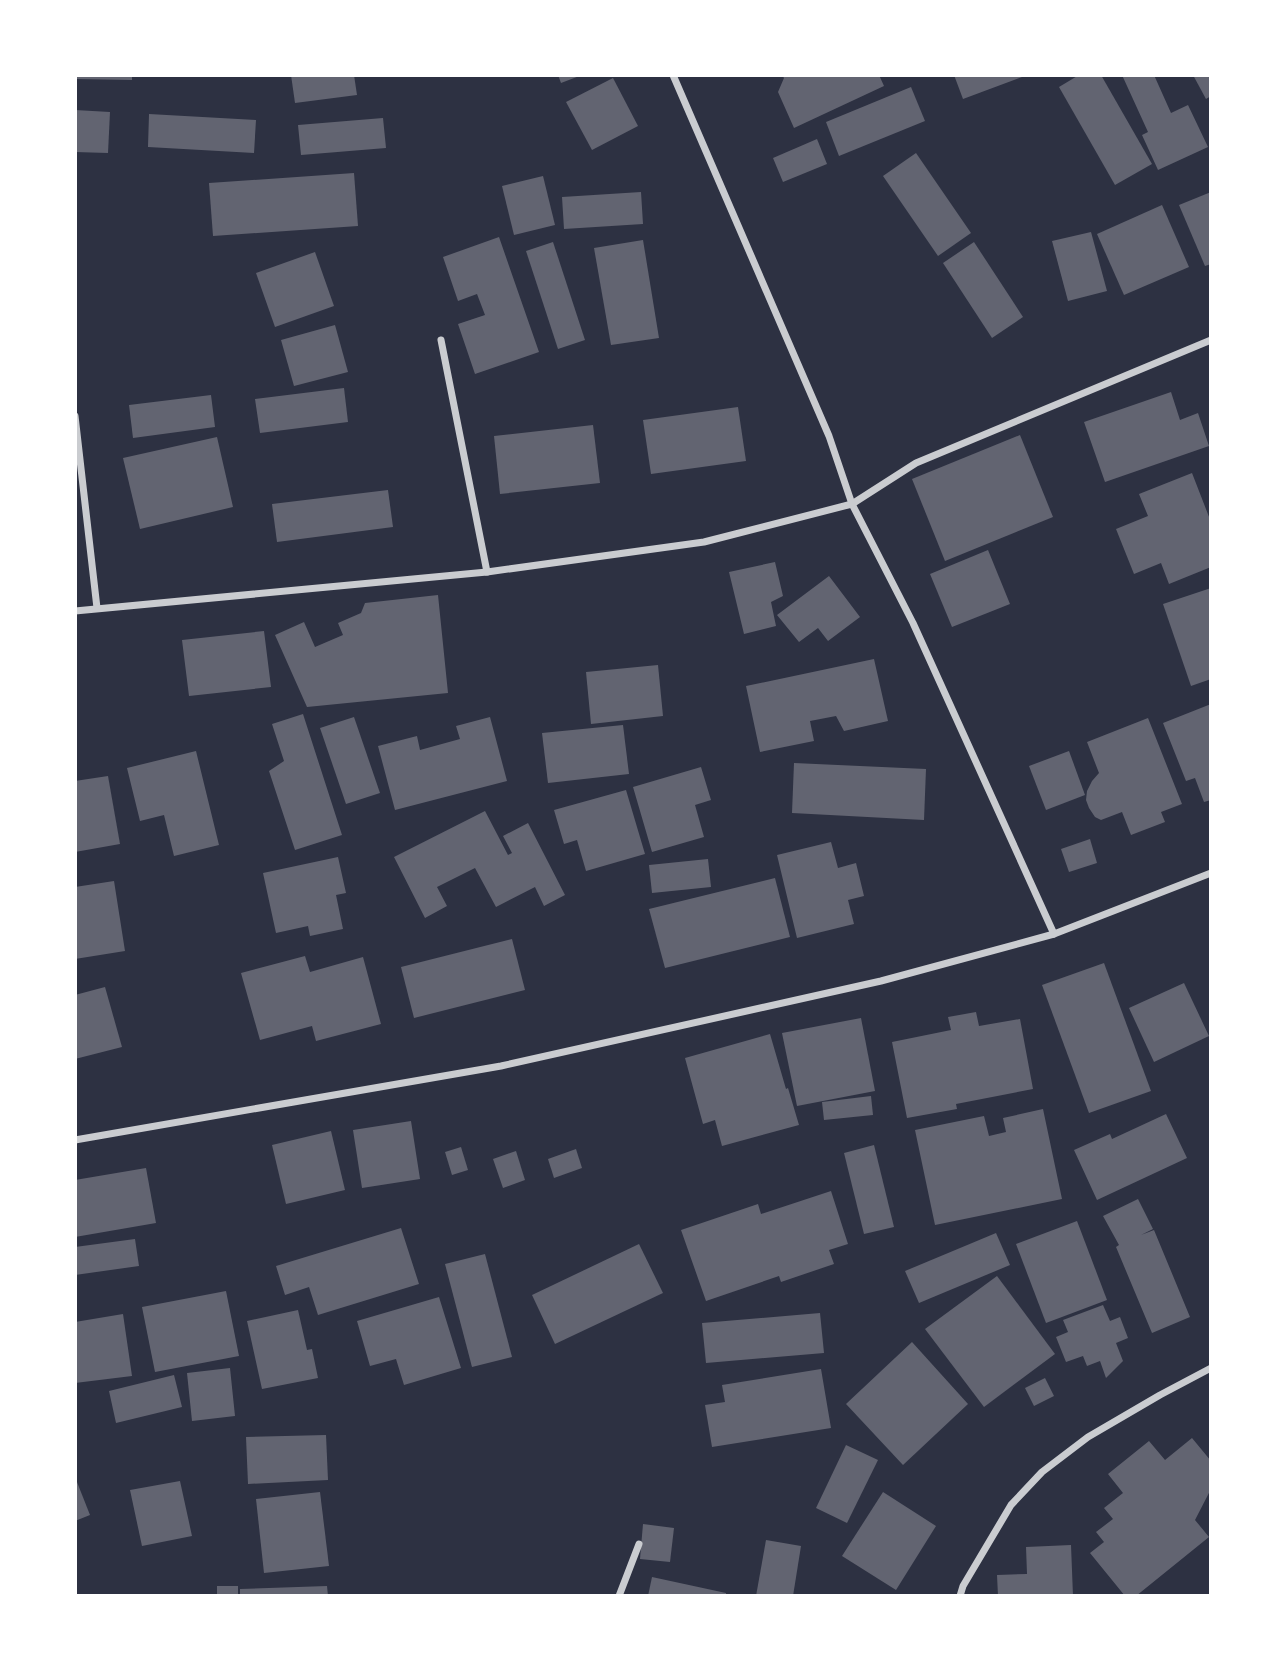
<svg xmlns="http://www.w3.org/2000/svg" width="1286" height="1671" viewBox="0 0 1286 1671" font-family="'Fira Sans Condensed',sans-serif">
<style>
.building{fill:#626471}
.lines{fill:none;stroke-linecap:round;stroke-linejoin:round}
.minor{stroke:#caccd0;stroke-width:7}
</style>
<rect width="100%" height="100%" fill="#2d3142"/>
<g class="building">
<path d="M75,75H132V80L75,79Z"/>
<path d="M291,75H354L357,95L295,103Z"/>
<path d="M558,75H582L561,83Z"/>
<path d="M782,75H879L884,86L794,128L778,92L784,78Z"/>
<path d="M954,75H1021L1022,77L963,99Z"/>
<path d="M1079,75H1101L1152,164L1115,185L1059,87Z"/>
<path d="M1122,75H1154L1171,113L1188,105L1208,147L1158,170L1142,135L1148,132Z"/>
<path d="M1193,75H1211V96L1206,99Z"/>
<path d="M613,78L638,126L592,150L566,102Z"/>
<path d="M911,87L925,121L839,156L826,122Z"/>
<path d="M75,110L110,112L108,153L75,152Z"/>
<path d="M149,114L256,120L254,153L148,147Z"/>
<path d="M383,118L386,148L301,155L298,125Z"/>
<path d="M817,139L827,164L783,182L773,158Z"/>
<path d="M916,153L971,233L938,256L883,176Z"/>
<path d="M354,173L358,226L213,236L209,183Z"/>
<path d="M543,176L555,225L514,235L502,186Z"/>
<path d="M641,192L643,224L564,229L562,197Z"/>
<path d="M1211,192V264L1205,266L1179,205Z"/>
<path d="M1162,205L1189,267L1124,295L1097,234Z"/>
<path d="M1091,232L1107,291L1068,301L1052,241Z"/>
<path d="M499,237L539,352L475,374L458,324L485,315L477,294L458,301L443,257Z"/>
<path d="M643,240L659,338L611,345L594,248Z"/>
<path d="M553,242L585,340L558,349L526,251Z"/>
<path d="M974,242L1023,317L992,338L943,263Z"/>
<path d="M315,252L334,306L275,327L256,273Z"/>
<path d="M335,325L348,372L294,386L281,340Z"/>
<path d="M344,388L348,422L260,433L255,399Z"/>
<path d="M1171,392L1180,420L1198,413L1209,446L1105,482L1084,422Z"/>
<path d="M211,395L215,427L133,438L129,405Z"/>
<path d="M738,407L746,461L651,474L643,420Z"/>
<path d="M593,425L600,483L500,494L494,436Z"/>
<path d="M1020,435L1053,517L945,561L912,479Z"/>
<path d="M217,437L233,507L140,529L123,458Z"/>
<path d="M1192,473L1211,522V567L1169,584L1161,563L1134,574L1116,529L1148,516L1139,494Z"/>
<path d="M388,490L393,527L277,542L272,504Z"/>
<path d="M988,550L1010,604L952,627L930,574Z"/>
<path d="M775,562L783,596L771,602L776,626L744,634L729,572Z"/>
<path d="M829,576L860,617L828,641L818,628L799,642L777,615Z"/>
<path d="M1211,588V679L1191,686L1163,604Z"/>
<path d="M438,595L448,693L307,707L275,635L304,622L315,647L343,635L338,623L361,613L365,603Z"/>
<path d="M264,631L271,687L189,696L182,640Z"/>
<path d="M874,659L888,721L844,731L836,716L810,721L814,741L760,752L746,686Z"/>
<path d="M658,665L663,716L591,724L586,672Z"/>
<path d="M1211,704V800L1204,802L1195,778L1186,781L1163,723Z"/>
<path d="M303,714L342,835L295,850L269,771L284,761L272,724Z"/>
<path d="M354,717L380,793L346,804L320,728Z"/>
<path d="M490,717L507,781L395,810L378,746L417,736L420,750L460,739L456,726Z"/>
<path d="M1148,718L1182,804L1161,812L1165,822L1131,835L1122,812L1101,820L1095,817L1089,808L1086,800L1087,791L1092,781L1099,773L1087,742Z"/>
<path d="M623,725L629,774L548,783L542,733Z"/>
<path d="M196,751L219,845L174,856L164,815L140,821L127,768Z"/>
<path d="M1069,751L1085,795L1046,810L1029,766Z"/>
<path d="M794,763L926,769L924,820L792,813Z"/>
<path d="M701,767L711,800L695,805L704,837L652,852L633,787Z"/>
<path d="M108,776L120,844L75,852V781Z"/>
<path d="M626,790L645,854L586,871L577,840L564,844L554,810Z"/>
<path d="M485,811L508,855L512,853L503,836L528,823L565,895L544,906L535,887L496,907L475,868L437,887L447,906L425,918L394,857Z"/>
<path d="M1090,839L1097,863L1069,872L1061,849Z"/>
<path d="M831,842L838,868L856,863L864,896L848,900L854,924L797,938L777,855Z"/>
<path d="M338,857L346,893L336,895L343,929L310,936L308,926L276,933L263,873Z"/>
<path d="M708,859L711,887L652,893L649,865Z"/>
<path d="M775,878L790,937L665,968L649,909Z"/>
<path d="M114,881L125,951L75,959V887Z"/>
<path d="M512,939L525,990L414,1018L401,967Z"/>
<path d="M305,956L310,972L363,957L381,1024L316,1041L312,1026L260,1040L241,973Z"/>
<path d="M1104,963L1151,1091L1089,1113L1042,985Z"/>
<path d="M1184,983L1209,1036L1154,1062L1129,1008Z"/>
<path d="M105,987L122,1047L75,1059V995Z"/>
<path d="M976,1012L979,1026L1020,1019L1033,1089L956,1104L957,1109L907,1118L892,1042L951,1030L948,1017Z"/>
<path d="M861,1018L875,1091L797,1106L782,1033Z"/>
<path d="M770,1034L786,1089L788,1088L799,1125L722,1146L715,1120L703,1124L685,1058Z"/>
<path d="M871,1096L873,1115L824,1120L822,1102Z"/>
<path d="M1043,1109L1062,1199L935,1225L915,1130L984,1116L989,1136L1006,1132L1003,1118Z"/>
<path d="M1166,1114L1187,1158L1097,1200L1074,1150L1110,1134L1112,1139Z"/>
<path d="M411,1121L420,1179L362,1188L353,1130Z"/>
<path d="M331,1131L345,1190L286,1204L272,1145Z"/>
<path d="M874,1145L894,1227L864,1234L844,1153Z"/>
<path d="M461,1147L468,1170L452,1175L445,1152Z"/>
<path d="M576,1149L582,1168L554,1178L548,1159Z"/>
<path d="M516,1151L525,1180L503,1188L493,1159Z"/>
<path d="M146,1168L156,1223L75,1237V1180Z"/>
<path d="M831,1191L848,1244L829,1250L834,1264L781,1282L779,1276L706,1301L681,1230L758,1204L761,1214Z"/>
<path d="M1138,1199L1153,1229L1141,1235L1154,1230L1190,1317L1152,1333L1116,1247L1119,1245L1103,1216Z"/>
<path d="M1077,1221L1107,1300L1046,1323L1016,1244Z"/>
<path d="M401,1228L419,1284L318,1315L309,1287L285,1295L276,1266Z"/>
<path d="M996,1233L1010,1265L919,1303L905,1271Z"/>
<path d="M135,1239L139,1266L75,1275V1247Z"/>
<path d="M639,1244L663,1293L555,1344L532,1295Z"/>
<path d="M485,1254L512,1357L472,1367L445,1264Z"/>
<path d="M997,1276L1055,1354L984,1407L925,1329Z"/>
<path d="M226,1291L239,1356L155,1372L142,1307Z"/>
<path d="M439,1297L461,1368L404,1385L396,1359L370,1366L357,1321Z"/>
<path d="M1103,1305L1110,1321L1120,1317L1128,1338L1116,1343L1123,1361L1106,1378L1100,1361L1087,1366L1083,1356L1066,1362L1056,1337L1068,1332L1063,1320Z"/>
<path d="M298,1310L307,1350L312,1349L318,1378L262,1389L247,1321Z"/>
<path d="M820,1313L824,1353L706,1363L702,1323Z"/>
<path d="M123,1314L132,1376L75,1383V1322Z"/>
<path d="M912,1342L968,1404L903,1465L846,1404Z"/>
<path d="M230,1368L235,1416L192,1421L187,1373Z"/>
<path d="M821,1369L831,1428L712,1447L705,1405L725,1402L722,1385Z"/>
<path d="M174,1375L182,1407L116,1423L109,1391Z"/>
<path d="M1045,1378L1054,1396L1034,1406L1025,1388Z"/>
<path d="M326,1435L328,1480L248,1484L246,1437Z"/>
<path d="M1192,1438L1211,1461V1489L1195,1520L1209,1537L1136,1596H1125L1090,1553L1104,1542L1096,1532L1113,1519L1104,1508L1123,1493L1108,1474L1149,1441L1165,1460Z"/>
<path d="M846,1445L878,1460L847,1523L816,1508Z"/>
<path d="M75,1477L90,1515L75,1521Z"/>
<path d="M180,1481L192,1536L142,1546L130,1490Z"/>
<path d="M320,1492L329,1566L264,1573L256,1499Z"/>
<path d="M883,1492L936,1526L896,1590L842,1556Z"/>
<path d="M643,1524L674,1528L670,1562L640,1559Z"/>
<path d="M766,1540L801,1546L793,1596H756Z"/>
<path d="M1071,1545L1073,1596H998L997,1575L1027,1574L1026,1547Z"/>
<path d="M652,1577L726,1593V1596H648Z"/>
<rect x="217" y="1586" width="21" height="10"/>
<path d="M327,1586L328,1596H240V1589Z"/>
</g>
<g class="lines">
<g class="minor">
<path d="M673,75L829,436L852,504L913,623L1054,934"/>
<path d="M441,340L487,572"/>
<path d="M75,416L97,608"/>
<path d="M75,611L487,572L704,542L852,504L916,463L1211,340"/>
<path d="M75,1140L501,1066L881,981L1054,934L1211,873"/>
<path d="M619,1596L639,1544"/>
<path d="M960,1596L963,1586L1011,1505L1042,1472L1088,1437L1160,1395L1211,1368"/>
</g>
</g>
<rect width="1286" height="1671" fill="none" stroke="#ffffff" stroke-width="154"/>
</svg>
